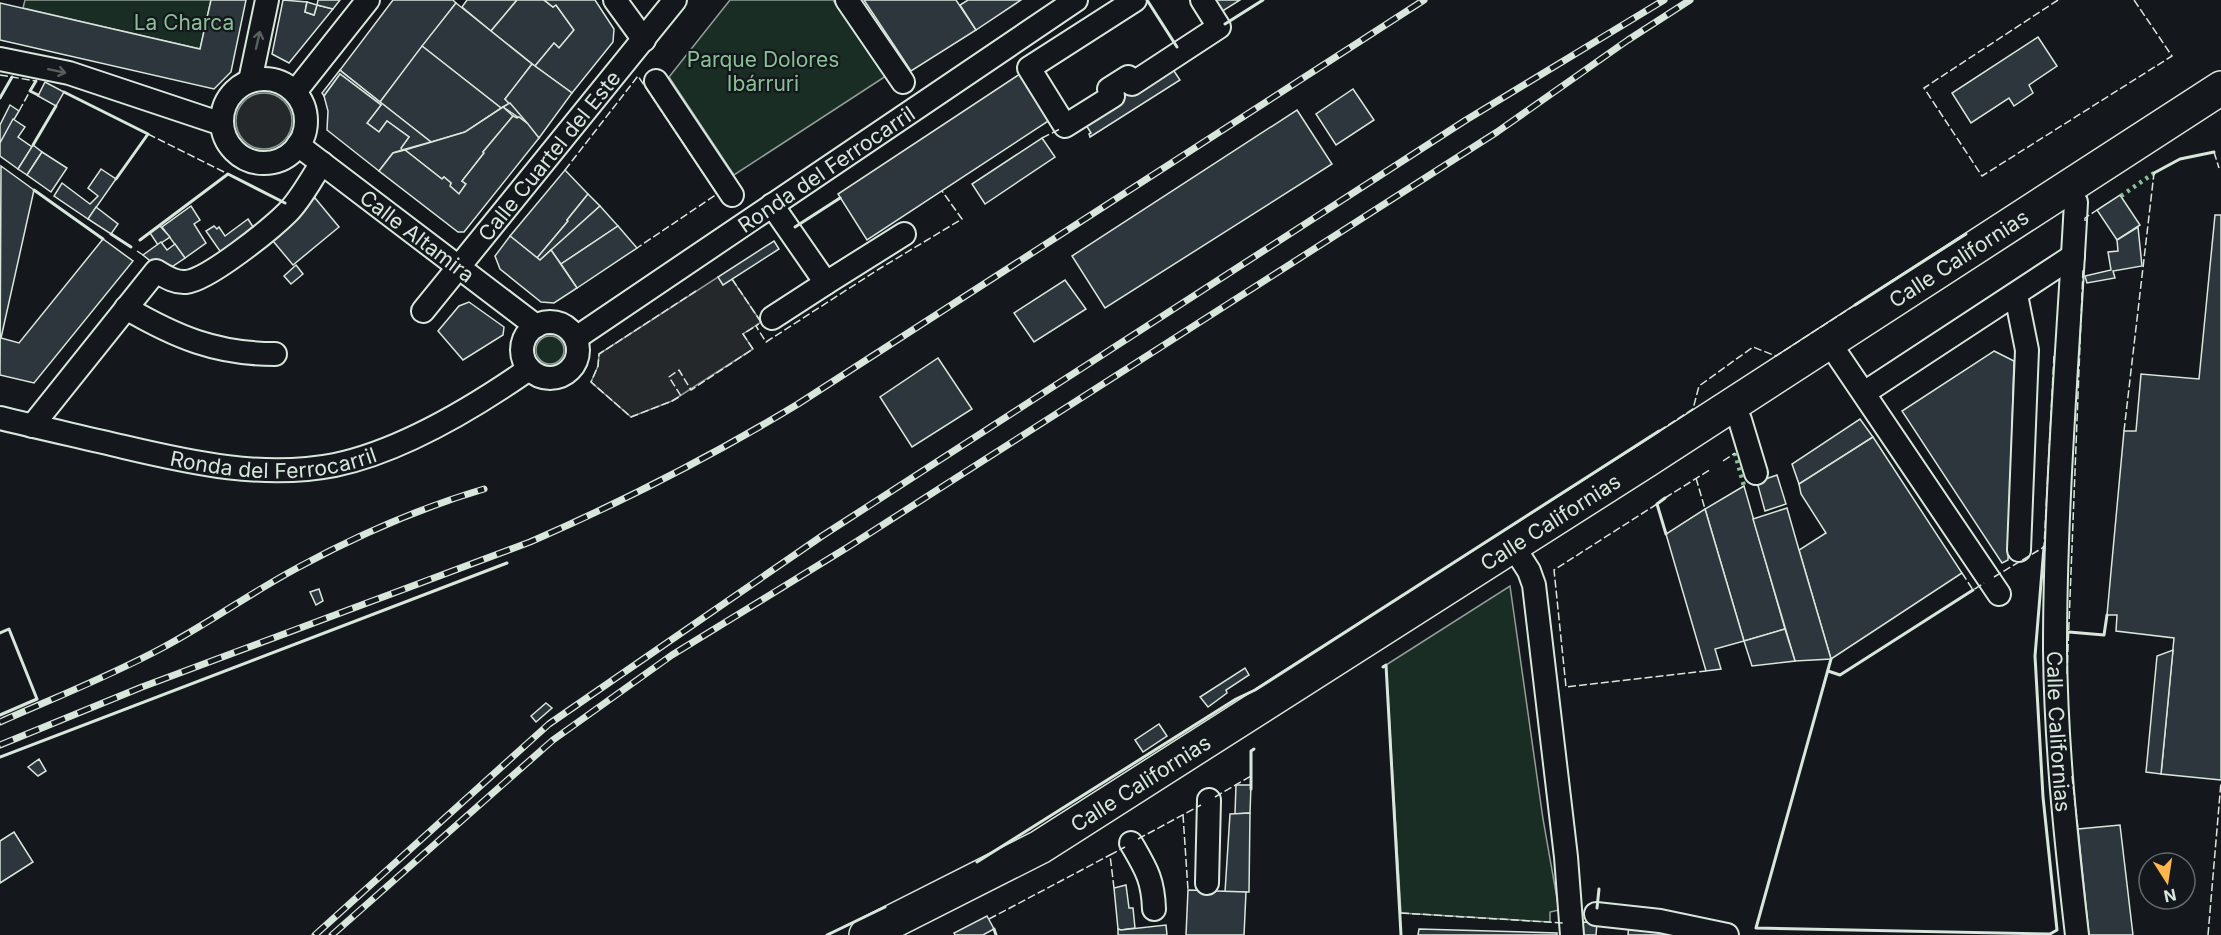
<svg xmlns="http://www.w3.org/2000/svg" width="2221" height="935" viewBox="0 0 2221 935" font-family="Inter,sans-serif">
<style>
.green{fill:#1a2d24;stroke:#939e99;stroke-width:1.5}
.parking{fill:#24282b;stroke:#939e99;stroke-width:1.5}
.building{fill:#2c363c;stroke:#d8e6dc;stroke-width:1.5}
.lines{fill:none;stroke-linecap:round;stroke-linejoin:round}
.minor-casing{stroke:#d8e6dc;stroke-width:26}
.highway-casing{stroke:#d8e6dc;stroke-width:36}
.minor{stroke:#14181c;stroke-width:22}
.highway{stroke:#14181c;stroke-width:33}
.rail-casing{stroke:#d8e6dc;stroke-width:7}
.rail{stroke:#14181c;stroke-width:4.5;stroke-dasharray:14;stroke-linecap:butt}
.hedge{stroke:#8ac095;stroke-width:4.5;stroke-dasharray:3 4.5;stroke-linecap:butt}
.fence{stroke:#d8e6dc;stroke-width:1.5;stroke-dasharray:8 3;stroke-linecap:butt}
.wall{stroke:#d8e6dc;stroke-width:3}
.oneway{stroke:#59605f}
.labels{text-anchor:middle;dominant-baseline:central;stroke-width:4.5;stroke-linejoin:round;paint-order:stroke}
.park-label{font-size:21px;fill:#8ac095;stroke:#14181c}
.street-label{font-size:21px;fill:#d8e6dc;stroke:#14181c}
</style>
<rect width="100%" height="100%" fill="#14181c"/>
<g class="green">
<path d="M25,0H211L200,49L23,8Z"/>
<path d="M730,0H833L886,76L734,175L669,77Z"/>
<circle cx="550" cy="350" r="14"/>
<path d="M1510,586L1543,819L1559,910L1550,912V922L1401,913L1386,665Z"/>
</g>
<g class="parking">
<circle cx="264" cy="121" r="28"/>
<path d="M718,277L723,285L732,279L761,322L743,334L753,349L672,401L631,417L591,382L598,366L599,354Z"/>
</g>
<g class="building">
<path d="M211,0H246L231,72L214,89L0,40V3L200,49Z"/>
<path d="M283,0L307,2L305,12L314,15L317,5L333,9L289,63L272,54Z"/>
<path d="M318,0H340L333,9L317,5Z"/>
<path d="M393,0H453L456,3L380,102L340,70Z"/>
<path d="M467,0H517L491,31L462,7Z"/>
<path d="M517,0H544L553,7L556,5L574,30L559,48L554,43L535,66L491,31Z"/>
<path d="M544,0H595L614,29L613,42L572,93L535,66L554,43L559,48L574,30L556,5L553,7Z"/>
<path d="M864,0H956L976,30L911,71Z"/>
<path d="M968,0H1021L976,30L960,5Z"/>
<path d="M1202,0H1240L1213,17Z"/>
<path d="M307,2L317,5L314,15L305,12Z"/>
<path d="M456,3L532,64L505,99L510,103L501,108L422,46Z"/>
<path d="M2038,37L2057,66L2029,85L2033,93L2014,106L2009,98L1971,123L1952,93Z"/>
<path d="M422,46L501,108L465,132L431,142L380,102Z"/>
<path d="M1168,62L1180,80L1090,137L1089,134L1091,133L1081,117Z"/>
<path d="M532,64L572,93L539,138L505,99Z"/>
<path d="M1029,68L1059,114L867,240L838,194Z"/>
<path d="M340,70L342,72L431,142L402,150L401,148L409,137L387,121L379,132L367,123L381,105L340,74L324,96L322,93Z"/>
<path d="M340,74L381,105L367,123L379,132L387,121L409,137L401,148L402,150L393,153L379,171L327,130L328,111L324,96Z"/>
<path d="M45,82L64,92L56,106L38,96Z"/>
<path d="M1353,89L1374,120L1336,145L1316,114Z"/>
<path d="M510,103L528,124L503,107Z"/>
<path d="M10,105L19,111L0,143V125Z"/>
<path d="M503,107L513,116L483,152L484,153L462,181L466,184L459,194L450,186L451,183L444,177L442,179L405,150L465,132Z"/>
<path d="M1297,110L1332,164L1105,308L1072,256Z"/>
<path d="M513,116L517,118L519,117L528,124L539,138L464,232H458L379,171L393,153L405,150L442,179L444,177L451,183L450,186L459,194L466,184L462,181L484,153L483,152Z"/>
<path d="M13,119L25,127L18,137L32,147L18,169L0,156V143Z"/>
<path d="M1042,138L1055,157L985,204L972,184Z"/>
<path d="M33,145L42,152L27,175L18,169Z"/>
<path d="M42,152L67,168L51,192L27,175Z"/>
<path d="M1,166L34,190L1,338L19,343L103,239L133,261L34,383L0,375Z"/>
<path d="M101,169L116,179L88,219L54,196L62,183L90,204L98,196L88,188Z"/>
<path d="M565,170L588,194L567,220L568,221L537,258L510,236Z"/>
<path d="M588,194L600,206L540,260L537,258L568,221L567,220Z"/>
<path d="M2120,195L2140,225L2117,240L2097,210Z"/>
<path d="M315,198L339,227L293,265L268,235Z"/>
<path d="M191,206L200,220L194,224L206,243L185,258L162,227Z"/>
<path d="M600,206L618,226L561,264L551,250Z"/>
<path d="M96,207L118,224L111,234L88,219Z"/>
<path d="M2215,215H2221V780L2161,774L2174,638L2116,631L2117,615H2107L2124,431H2136L2141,374L2199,379Z"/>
<path d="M248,219L255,230L222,254L206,231L214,226L217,229L219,227L225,236Z"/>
<path d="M160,226L170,237L158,245L150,233Z"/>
<path d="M618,226L637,248L577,288L561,264Z"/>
<path d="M2138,227L2142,266L2113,271L2115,278L2087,283L2085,276L2111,270L2108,252L2118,251L2117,240Z"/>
<path d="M510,236L540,260L551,250L577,288L554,303L541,302L500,269L495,256Z"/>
<path d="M774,241L779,249L723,285L718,277Z"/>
<path d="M161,242L167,250L175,244L185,258L164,272L143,255Z"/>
<path d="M296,265L303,274L291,284L284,276Z"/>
<path d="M1065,280L1086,309L1034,342L1014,313Z"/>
<path d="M469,302L504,327L503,335L463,360L438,331L459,306Z"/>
<path d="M1994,351L2014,361L2008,560L2002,563L1902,411Z"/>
<path d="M938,358L972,409L912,447L880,397Z"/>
<path d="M1860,419L1873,437L1799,484L1792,464Z"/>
<path d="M1873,437L1962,573L1831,659L1799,550L1826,533L1801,494L1799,484Z"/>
<path d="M1777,475L1786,504L1765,511L1757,482Z"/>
<path d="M1744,486L1785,629L1744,641L1705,509Z"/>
<path d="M1787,508L1799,550L1831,659L1795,661L1753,519Z"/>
<path d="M1705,509L1744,641L1715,649L1721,669L1706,671L1666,534Z"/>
<path d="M319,589L323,601L316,605L310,592Z"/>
<path d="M1785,629L1795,661L1752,666L1744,641Z"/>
<path d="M2173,650L2161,774L2146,772L2157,656Z"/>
<path d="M1245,668L1249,675L1226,690L1227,693L1208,707L1200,697Z"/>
<path d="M546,703L552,708L536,722L531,716Z"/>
<path d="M1159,724L1167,736L1143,752L1135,740Z"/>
<path d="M39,759L46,771L38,776L28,767Z"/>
<path d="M1236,785H1251L1250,813L1235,814Z"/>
<path d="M1250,813L1249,892H1225L1230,814Z"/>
<path d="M2120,825L2133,935H2089L2078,829Z"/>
<path d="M14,832L33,862L0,883V841Z"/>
<path d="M1126,885L1129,908H1133L1135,928L1121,930L1118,929L1114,888Z"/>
<path d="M1188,890L1246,892L1244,935H1186Z"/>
<path d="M987,916L994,929L983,935H955L954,933Z"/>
<path d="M1583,922L1597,923L1596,935H1582Z"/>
<path d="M1629,924L1673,929L1672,935H1628Z"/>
<path d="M1166,925L1167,935H1118V929L1121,930Z"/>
<path d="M1419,929L1557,933V935H1418Z"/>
</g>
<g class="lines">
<g class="minor-casing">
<g id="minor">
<path d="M615,0L644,40"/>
<path d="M847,0L903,82"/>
<path d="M1135,0L1029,68L1065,126L1113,96L1109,89L1128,77L1132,84L1219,27L1202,0"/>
<path d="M0,59L69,73L222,124"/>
<circle cx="264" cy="121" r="42"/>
<path d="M250,81L267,0"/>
<path d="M656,81L732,195"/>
<path d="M295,92L368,0"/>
<path id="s1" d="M298,145L536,326"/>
<path id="s2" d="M2076,202C2068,351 2055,501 2055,650C2056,746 2066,840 2077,935"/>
<path d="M772,205L826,283L904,234"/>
<path d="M2016,295L2027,350L2019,550"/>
<path d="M126,308C176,337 216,354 275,354"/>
<path id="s3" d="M423,311L675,0"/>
<path d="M772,318L826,283"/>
<circle cx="550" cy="350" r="28"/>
<path id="s4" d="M576,338L1076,0"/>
<path d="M1839,357L1999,594"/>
<path d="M1864,393L2073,256"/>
<path id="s5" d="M0,418C41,428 82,437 124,447C192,463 264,479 335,465C402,451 473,408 529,369"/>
<path d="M1740,420L1756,473"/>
<path d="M32,426L156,271C166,277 175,283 186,282C208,280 271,229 288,212C301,199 311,179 322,163"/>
<path d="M1513,546L1529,571L1534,585L1566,857L1572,935"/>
<path d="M1131,843C1146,869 1153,879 1154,909"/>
<path d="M1207,883L1209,800"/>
<path d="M1596,914L1660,921L1727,935"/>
</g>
</g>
<g class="highway-casing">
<g id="highway">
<path id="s6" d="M866,935L1040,847L1644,462L2221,88"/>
</g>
</g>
<use href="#minor" class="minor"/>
<use href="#highway" class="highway"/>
<g class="rail-casing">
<g id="rail">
<path d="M0,722C54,698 110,676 162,648C209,623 252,592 299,567C358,535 420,508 484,489"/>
<path d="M0,745L142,687L530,542C622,502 712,456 798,404L1424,0"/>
<path d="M315,935L549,724L822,536L1466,120L1664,0"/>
<path d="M332,935L553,740L672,655L848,547L1497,132L1628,40L1690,0"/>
</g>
</g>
<use href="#rail" class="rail"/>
<g class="hedge">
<path d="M2121,196L2154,173"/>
<path d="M1735,453L1744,486"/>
</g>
<g class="fence">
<path d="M2058,0L1924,88L1982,176L2172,56L2134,0"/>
<path d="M0,75L36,81"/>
<path d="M19,111L30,91"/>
<path d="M148,134L228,174"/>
<path d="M1042,138L1060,129"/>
<path d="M2214,152L2219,168"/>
<path d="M565,170L638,76L717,194L637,248"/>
<path d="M2085,221V218L2097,210"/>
<path d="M137,251L143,255"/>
<path d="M732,279L761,322L756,326L766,342L879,269L962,219L942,191"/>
<path d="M696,291L599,354L598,366L591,382L631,417L672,401L681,396L669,377L679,370L691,390L753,349L743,334L756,326"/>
<path d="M1659,431L1693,409L1699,386L1753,347L1776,356L1855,305"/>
<path d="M2124,431L2154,173"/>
<path d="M1723,461L1735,453"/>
<path d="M1696,478L1705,509"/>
<path d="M1665,498L1711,469"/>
<path d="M1657,504L1554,570L1566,687L1706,671"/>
<path d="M1962,573L1973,590L1984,583"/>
<path d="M1994,577L2044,547L2054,356"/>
<path d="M2067,674L2083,269"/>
<path d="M2072,776L2078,829"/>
<path d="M1215,797L1251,776"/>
<path d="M1183,815L1188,890"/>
<path d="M1138,839L1201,805"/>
<path d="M1114,888L1110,855L1125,847"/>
<path d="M1401,913L1563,923"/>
<path d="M989,919L1110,855"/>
<path d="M2208,935L2221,782"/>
</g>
<g class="wall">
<path d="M1147,0L1177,47"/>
<path d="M1225,24L1263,0"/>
<path d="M36,81L30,91L38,95"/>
<path d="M64,92L148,134L116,179"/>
<path d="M0,98L12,77"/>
<path d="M33,145L56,106"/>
<path d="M2154,173L2180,159L2214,152"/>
<path d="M34,190L103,239"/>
<path d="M795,227L840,198"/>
<path d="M111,234L131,247"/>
<path d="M140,240L228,174L285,203"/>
<path d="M1855,305L1966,234"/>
<path d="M1665,498L1657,504L1666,534"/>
<path d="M2069,632L2104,635L2107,615"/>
<path d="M0,633L9,629L37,699L0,715"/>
<path d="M1831,659L1756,928L2050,934L2057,930L2043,797L2035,656L2044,547"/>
<path d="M1383,667L1386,665L1401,935"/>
<path d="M1828,671L1840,675L1973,590"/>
<path d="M0,757L507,563"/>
<path d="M1251,789V751L1254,749"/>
<path d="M977,862L1236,699L1255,690L1659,431"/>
<path d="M1597,908L1599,889"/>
<path d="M994,929L996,935"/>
<path d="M827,935L885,907"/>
</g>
</g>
<defs><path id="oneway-shaft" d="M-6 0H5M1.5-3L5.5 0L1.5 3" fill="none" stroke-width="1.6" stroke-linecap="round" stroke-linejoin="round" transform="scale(1.5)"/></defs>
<g class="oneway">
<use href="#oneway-shaft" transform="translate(258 40) rotate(-77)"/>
<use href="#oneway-shaft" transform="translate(57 71) rotate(12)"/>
</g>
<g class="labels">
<g class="park-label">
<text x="184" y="22">La Charca</text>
<text x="763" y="59">Parque Dolores<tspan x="763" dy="24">Ibárruri</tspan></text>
</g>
<g class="street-label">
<text stroke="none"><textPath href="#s3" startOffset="200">Calle Cuartel del Este</textPath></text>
<text stroke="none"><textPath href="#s4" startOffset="302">Ronda del Ferrocarril</textPath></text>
<text stroke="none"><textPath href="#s1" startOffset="150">Calle Altamira</textPath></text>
<text stroke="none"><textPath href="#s6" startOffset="1286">Calle Californias</textPath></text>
<text stroke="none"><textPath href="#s5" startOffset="279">Ronda del Ferrocarril</textPath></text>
<text stroke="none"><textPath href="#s6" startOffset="800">Calle Californias</textPath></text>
<text stroke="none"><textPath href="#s2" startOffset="530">Calle Californias</textPath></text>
<text stroke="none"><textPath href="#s6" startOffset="314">Calle Californias</textPath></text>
</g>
</g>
<g transform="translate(2167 881) rotate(168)"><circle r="28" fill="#14181c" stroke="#626a69" stroke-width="1.5"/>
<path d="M0-4.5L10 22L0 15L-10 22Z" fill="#ffb74d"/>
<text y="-9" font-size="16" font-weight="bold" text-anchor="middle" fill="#d8e6dc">N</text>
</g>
</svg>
